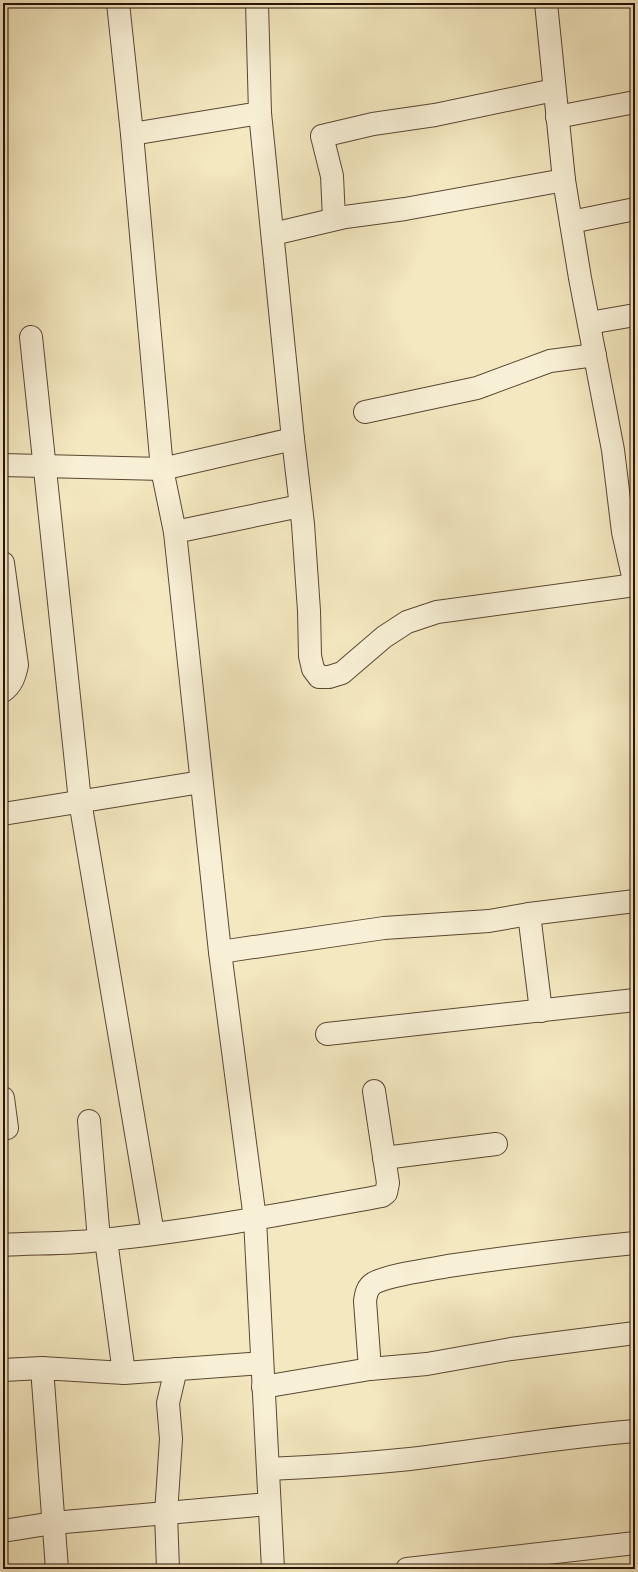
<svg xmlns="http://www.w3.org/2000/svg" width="638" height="1572" viewBox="0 0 638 1572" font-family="Vollkorn,serif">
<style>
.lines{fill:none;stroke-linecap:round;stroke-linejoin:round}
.street-casing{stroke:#5a4732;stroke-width:24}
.street{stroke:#f8f0d6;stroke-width:22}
</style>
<rect width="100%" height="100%" fill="#f4e8c0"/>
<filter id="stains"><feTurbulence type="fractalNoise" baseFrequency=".005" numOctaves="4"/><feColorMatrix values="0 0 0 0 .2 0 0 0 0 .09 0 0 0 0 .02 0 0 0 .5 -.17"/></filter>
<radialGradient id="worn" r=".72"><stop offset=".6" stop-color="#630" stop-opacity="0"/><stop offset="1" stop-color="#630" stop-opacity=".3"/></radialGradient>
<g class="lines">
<g class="street-casing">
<g id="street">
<path d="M118,3L132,134L162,469L175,532L220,952L255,1219L273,1569"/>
<path d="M546,3L564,180L580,278L613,450L623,532L635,585"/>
<path d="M557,117L635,102"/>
<path d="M132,134L260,113"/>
<path d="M334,219L332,176L322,136L373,124L435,115L554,90"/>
<path d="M571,222L635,209"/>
<path d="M273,234L345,217L405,209L564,180"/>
<path d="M589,323L635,315"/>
<path d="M31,337L80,801L153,1234"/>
<path d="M365,412L477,388L550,361L595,355"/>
<path d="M293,439L303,524L309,611L310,656L313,669L319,677H329L342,673L384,637L407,622L437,612L635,585"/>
<path d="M3,465L162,469L293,439L260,113L257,3"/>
<path d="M175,532L300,506"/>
<path d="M3,563L17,665C15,675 12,685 3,691"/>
<path d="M3,814L201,782"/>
<path d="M529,914L541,1011"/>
<path d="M220,952L384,928L489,921L529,914L635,901"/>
<path d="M327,1034L635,1000"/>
<path d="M3,1098L7,1128"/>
<path d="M89,1121L99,1240"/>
<path d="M384,1158L496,1144"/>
<path d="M3,1245C35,1243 68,1244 100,1240C195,1231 288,1213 382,1196L386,1193L388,1183L374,1091"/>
<path d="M370,1369L365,1301C366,1294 367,1287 374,1283C391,1274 429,1270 448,1266C510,1257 572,1249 635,1243"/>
<path d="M3,1370L42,1368"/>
<path d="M124,1373L262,1363"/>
<path d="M263,1387L370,1369L427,1364L511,1349L635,1333"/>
<path d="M268,1469C315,1467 362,1464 410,1459C485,1450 559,1437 635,1431"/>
<path d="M3,1531L53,1523L269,1504"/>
<path d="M57,1569L42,1368L124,1373L106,1240"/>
<path d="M168,1569L166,1514L171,1439L168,1403L176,1369"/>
<path d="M407,1569L635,1543"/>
</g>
</g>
<use href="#street" class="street"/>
</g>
<rect width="638" height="1572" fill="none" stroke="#f4e8c0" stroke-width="16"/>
<rect x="4" y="4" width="630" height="1564" fill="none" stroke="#271103" stroke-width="2"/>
<rect x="8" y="8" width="622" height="1556" fill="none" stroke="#271103"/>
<rect width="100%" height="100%" filter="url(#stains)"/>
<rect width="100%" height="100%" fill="url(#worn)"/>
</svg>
